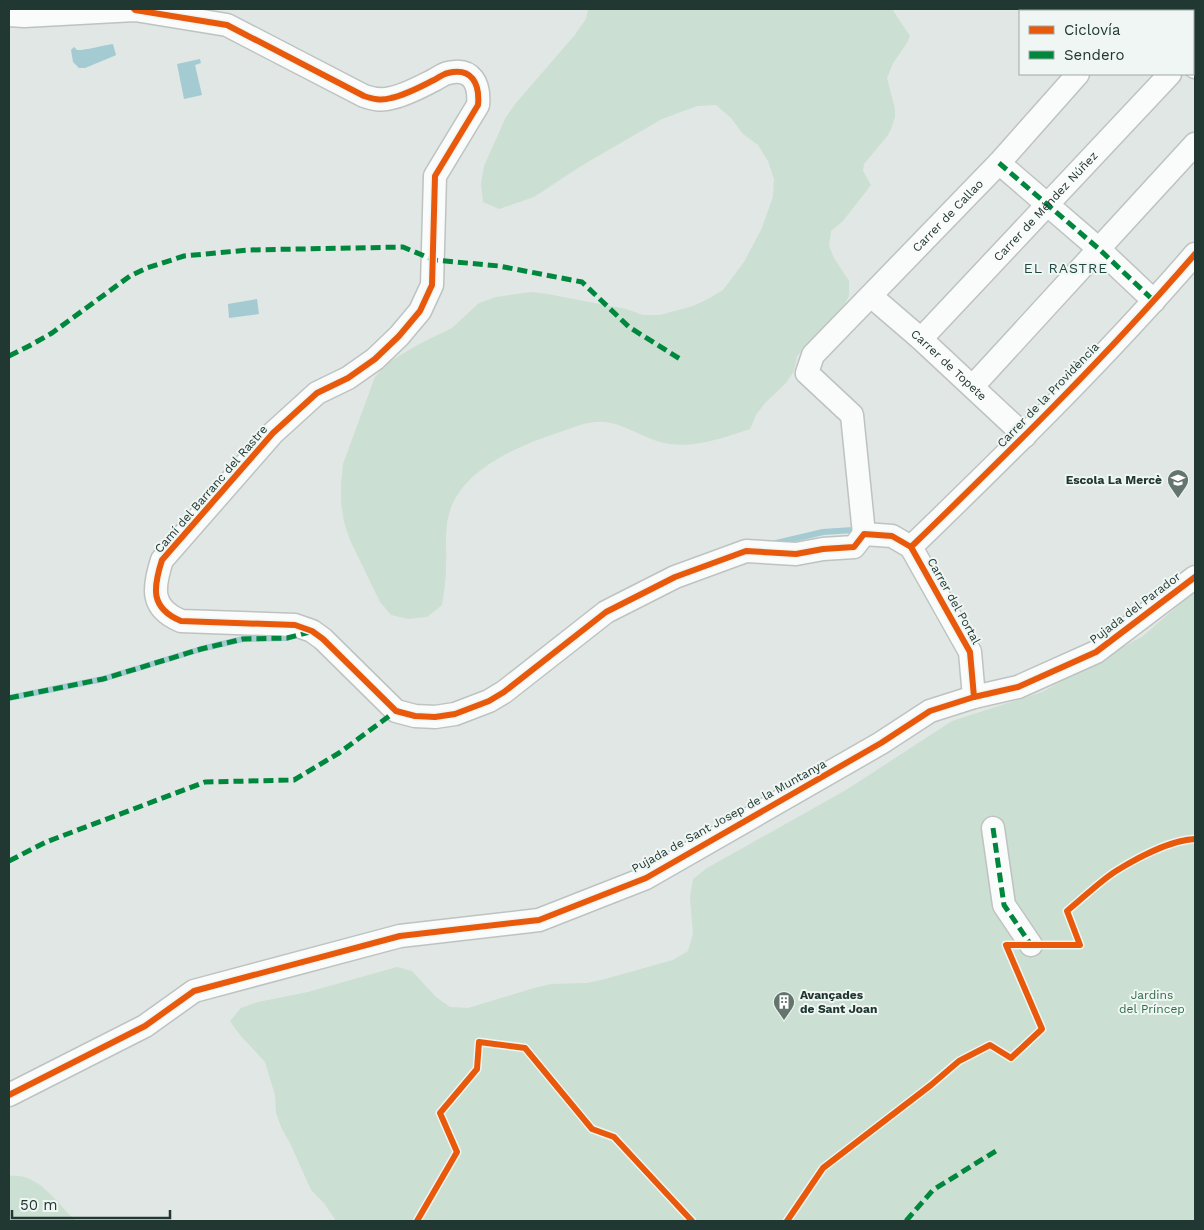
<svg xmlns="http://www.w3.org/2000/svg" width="1204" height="1230" viewBox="0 0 1204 1230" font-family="'Work Sans',sans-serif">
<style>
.green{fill:#cbdfd2}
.water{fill:#a4cad2}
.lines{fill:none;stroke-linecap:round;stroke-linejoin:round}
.stream{stroke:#a4cad2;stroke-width:6}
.street-casing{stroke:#bec3c1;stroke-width:25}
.street{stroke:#fafbfb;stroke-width:22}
.quiet{stroke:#00873e;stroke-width:5;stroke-dasharray:10 5;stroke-linecap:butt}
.cycleway-casing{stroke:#eff6f3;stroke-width:9}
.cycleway{stroke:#e8590c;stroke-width:6}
.labels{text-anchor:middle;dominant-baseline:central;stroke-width:4;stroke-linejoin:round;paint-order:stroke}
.street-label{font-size:12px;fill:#213732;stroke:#eff6f3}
.poi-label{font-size:12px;font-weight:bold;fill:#213732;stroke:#eff6f3;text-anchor:end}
.park-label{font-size:12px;fill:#2f6b49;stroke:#eff6f3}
.neighbourhood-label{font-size:14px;letter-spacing:1px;fill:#1f4840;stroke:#eff6f3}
</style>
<rect width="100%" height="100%" fill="#e1e7e4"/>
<g class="green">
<path d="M588,9H892L910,36L907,43L893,63L887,78L895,109V117L891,129L888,135L864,164L863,171L871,185L843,221L831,231L829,246L834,258L849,281V296L842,309L797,356L794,371L786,383L765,403L756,415L750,429C719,439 686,452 654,440C638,434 622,424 605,422C591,420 573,427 560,432C520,445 461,469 449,514C444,532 447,550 446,567C446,580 444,592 442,605L427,617L408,619L391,615L380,602L350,540L344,522L341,503V485L343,464L375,377L387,363L421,343L452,328L479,303L496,297L531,292L547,294L626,309L643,315H660L693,306L708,299L723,290L744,262L761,230L773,197L774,179L768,161L758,145L743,134L731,118L716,105L697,106L662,119L581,166L534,197L499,209L483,202L481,184L484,166L506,117L516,103L574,36L586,19Z"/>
<path d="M1195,591V1221H336L324,1203L311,1190L290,1143L282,1129L276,1113L275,1095L265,1062L240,1035L230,1021L241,1008L258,1002L308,992L397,967L412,971L436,997L450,1007L468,1008L534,988L551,984L587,983L605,979L673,960L688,951L693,934L690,897L693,879L707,868L846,790L952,721L1042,692L1143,636Z"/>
<path d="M9,1176C39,1172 57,1204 76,1221H9Z"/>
</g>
<g class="water">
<path d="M113,44L116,55L114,56L85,68H79L73,62L71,50L74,47L77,50C82,51 105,45 113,44Z"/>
<path d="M200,59L201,63L195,65L202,95L184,99L177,64Z"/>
<path d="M257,299L259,314L229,318L228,304Z"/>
</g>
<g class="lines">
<g class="stream">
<path d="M772,544L823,532L853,530"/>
<path d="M9,698L103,679L201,649L243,639L287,638L300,634"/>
</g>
<g class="street-casing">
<g id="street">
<path d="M1128,9L1132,11"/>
<path d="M1176,9L1179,11"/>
<path d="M9,15L24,16L135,10L227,25L364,96C373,99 381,101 391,98C406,95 420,87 434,80C438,78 443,74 448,73C472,67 480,84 478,105L435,176L432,285L420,311L399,336L375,359L348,378L317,393L273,433L162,560C153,588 150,608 181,621L295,625L312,631L323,639L396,711L415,716L435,717L455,714L489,701L504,692L606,612L675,577L746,551L796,554L823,549L854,547L864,534L892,536L911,547"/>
<path d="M1193,20L1195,22"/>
<path d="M1193,45L1195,42"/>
<path d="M1193,65L1195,67"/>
<path d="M999,163L1099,249L1154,301"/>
<path id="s1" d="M871,296L921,339L1025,436"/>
<path id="s2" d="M921,339L1170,74"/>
<path d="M973,386L1195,144"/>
<path id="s3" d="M864,534L852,415L807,373L813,355L999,163L1078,74"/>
<path d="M911,547C1009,452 1106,357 1195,254"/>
<path d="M911,547L970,652L974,697"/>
<path d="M993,828L1004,905L1031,945"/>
<path d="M9,1095L145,1026L194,991L400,936L539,920L646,878L881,743L930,711L974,697L1018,687L1096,652L1195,577"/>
</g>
</g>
<use href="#street" class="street"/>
<g class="quiet">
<path d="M1128,9L1132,11"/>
<path d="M1176,9L1179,11"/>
<path d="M1193,20L1195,22"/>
<path d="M1193,45L1195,42"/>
<path d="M1193,65L1195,67"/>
<path d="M999,163L1099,249L1154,301"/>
<path d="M9,356L29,346L52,333L130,276L147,268L184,256L248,250L403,247L434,260L499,266L582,282L629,327L680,359"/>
<path d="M9,698L103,679L201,649L243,639L287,638L310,632"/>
<path d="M993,828L1004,905L1031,945"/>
<path d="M9,861L46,842L205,782L294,780L339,753L396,711"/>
<path d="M906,1221L933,1190L999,1149"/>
</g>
<g class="cycleway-casing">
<g id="cycleway">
<path d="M134,9L135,10L227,25L364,96C373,99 381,101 391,98C406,95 420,87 434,80C438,78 443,74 448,73C472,67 480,84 478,105L435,176L432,285L420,311L399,336L375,359L348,378L317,393L273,433L162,560C153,588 150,608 181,621L295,625L312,631L323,639L396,711L415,716L435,717L455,714L489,701L504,692L606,612L675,577L746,551L796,554L823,549L854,547L864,534L892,536L911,547"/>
<path d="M911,547C1009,452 1106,357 1195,254"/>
<path d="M911,547L970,652L974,697"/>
<path d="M9,1095L145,1026L194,991L400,936L539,920L646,878L881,743L930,711L974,697L1018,687L1096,652L1195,577"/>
<path d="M417,1221L457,1152L440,1113L477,1069L479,1042L525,1048L592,1129L614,1137L692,1221"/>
<path d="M787,1221L823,1168L931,1085L959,1061L990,1045L1011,1058L1042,1029L1006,945H1080L1067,911C1083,898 1099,882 1116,871C1137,858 1171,840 1195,839"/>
</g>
</g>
<use href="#cycleway" class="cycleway"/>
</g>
<defs>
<g id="school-pin" transform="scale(1.125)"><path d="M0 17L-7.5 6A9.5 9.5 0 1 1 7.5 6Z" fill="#647570" stroke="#eff6f3"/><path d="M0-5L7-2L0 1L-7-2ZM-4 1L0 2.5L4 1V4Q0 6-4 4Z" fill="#fff"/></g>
<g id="building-pin" transform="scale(1.125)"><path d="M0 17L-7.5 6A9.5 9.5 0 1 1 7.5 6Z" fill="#647570" stroke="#eff6f3"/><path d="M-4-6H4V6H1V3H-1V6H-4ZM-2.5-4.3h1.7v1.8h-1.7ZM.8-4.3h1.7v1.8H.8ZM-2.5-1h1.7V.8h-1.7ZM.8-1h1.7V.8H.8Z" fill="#fff"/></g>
</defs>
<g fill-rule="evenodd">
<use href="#school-pin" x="1178" y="480"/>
<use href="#building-pin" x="784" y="1002"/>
</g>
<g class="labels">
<g class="street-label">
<text stroke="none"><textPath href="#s2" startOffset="182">Carrer de Méndez Núñez</textPath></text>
<text stroke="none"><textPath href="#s3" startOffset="394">Carrer de Callao</textPath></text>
<text stroke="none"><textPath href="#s1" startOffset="104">Carrer de Topete</textPath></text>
<text transform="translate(1048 395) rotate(-46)">Carrer de la Providència</text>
<text transform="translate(211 489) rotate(-49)">Camí del Barranc del Rastre</text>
<text transform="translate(954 601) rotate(61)">Carrer del Portal</text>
<text transform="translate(1135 608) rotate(-37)">Pujada del Parador</text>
<text transform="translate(729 816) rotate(-29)">Pujada de Sant Josep de la Muntanya</text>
</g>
<g class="poi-label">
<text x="1162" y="480">Escola La Mercè</text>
<text x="800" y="995" text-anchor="start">Avançades<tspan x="800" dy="14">de Sant Joan</tspan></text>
</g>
<g class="park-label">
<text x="1152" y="995">Jardins<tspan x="1152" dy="14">del Príncep</tspan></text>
</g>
<g class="neighbourhood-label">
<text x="1066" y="268">EL RASTRE</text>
</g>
</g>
<rect width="1204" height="1230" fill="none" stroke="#213732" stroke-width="20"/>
<rect x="1019" y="10" width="175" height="65" fill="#eff6f3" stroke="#9daaa6"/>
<rect x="1029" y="26" width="25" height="8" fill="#e8590c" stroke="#9daaa6"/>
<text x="1064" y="35" font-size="15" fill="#213732">Ciclovía</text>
<rect x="1029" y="51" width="25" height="8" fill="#00873e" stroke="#9daaa6"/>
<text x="1064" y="60" font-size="15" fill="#213732">Sendero</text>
<path d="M12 1210v8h158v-8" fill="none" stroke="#213732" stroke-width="2.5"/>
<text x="20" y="1210" font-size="15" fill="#213732" stroke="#eff6f3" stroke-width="4" paint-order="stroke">50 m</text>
</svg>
